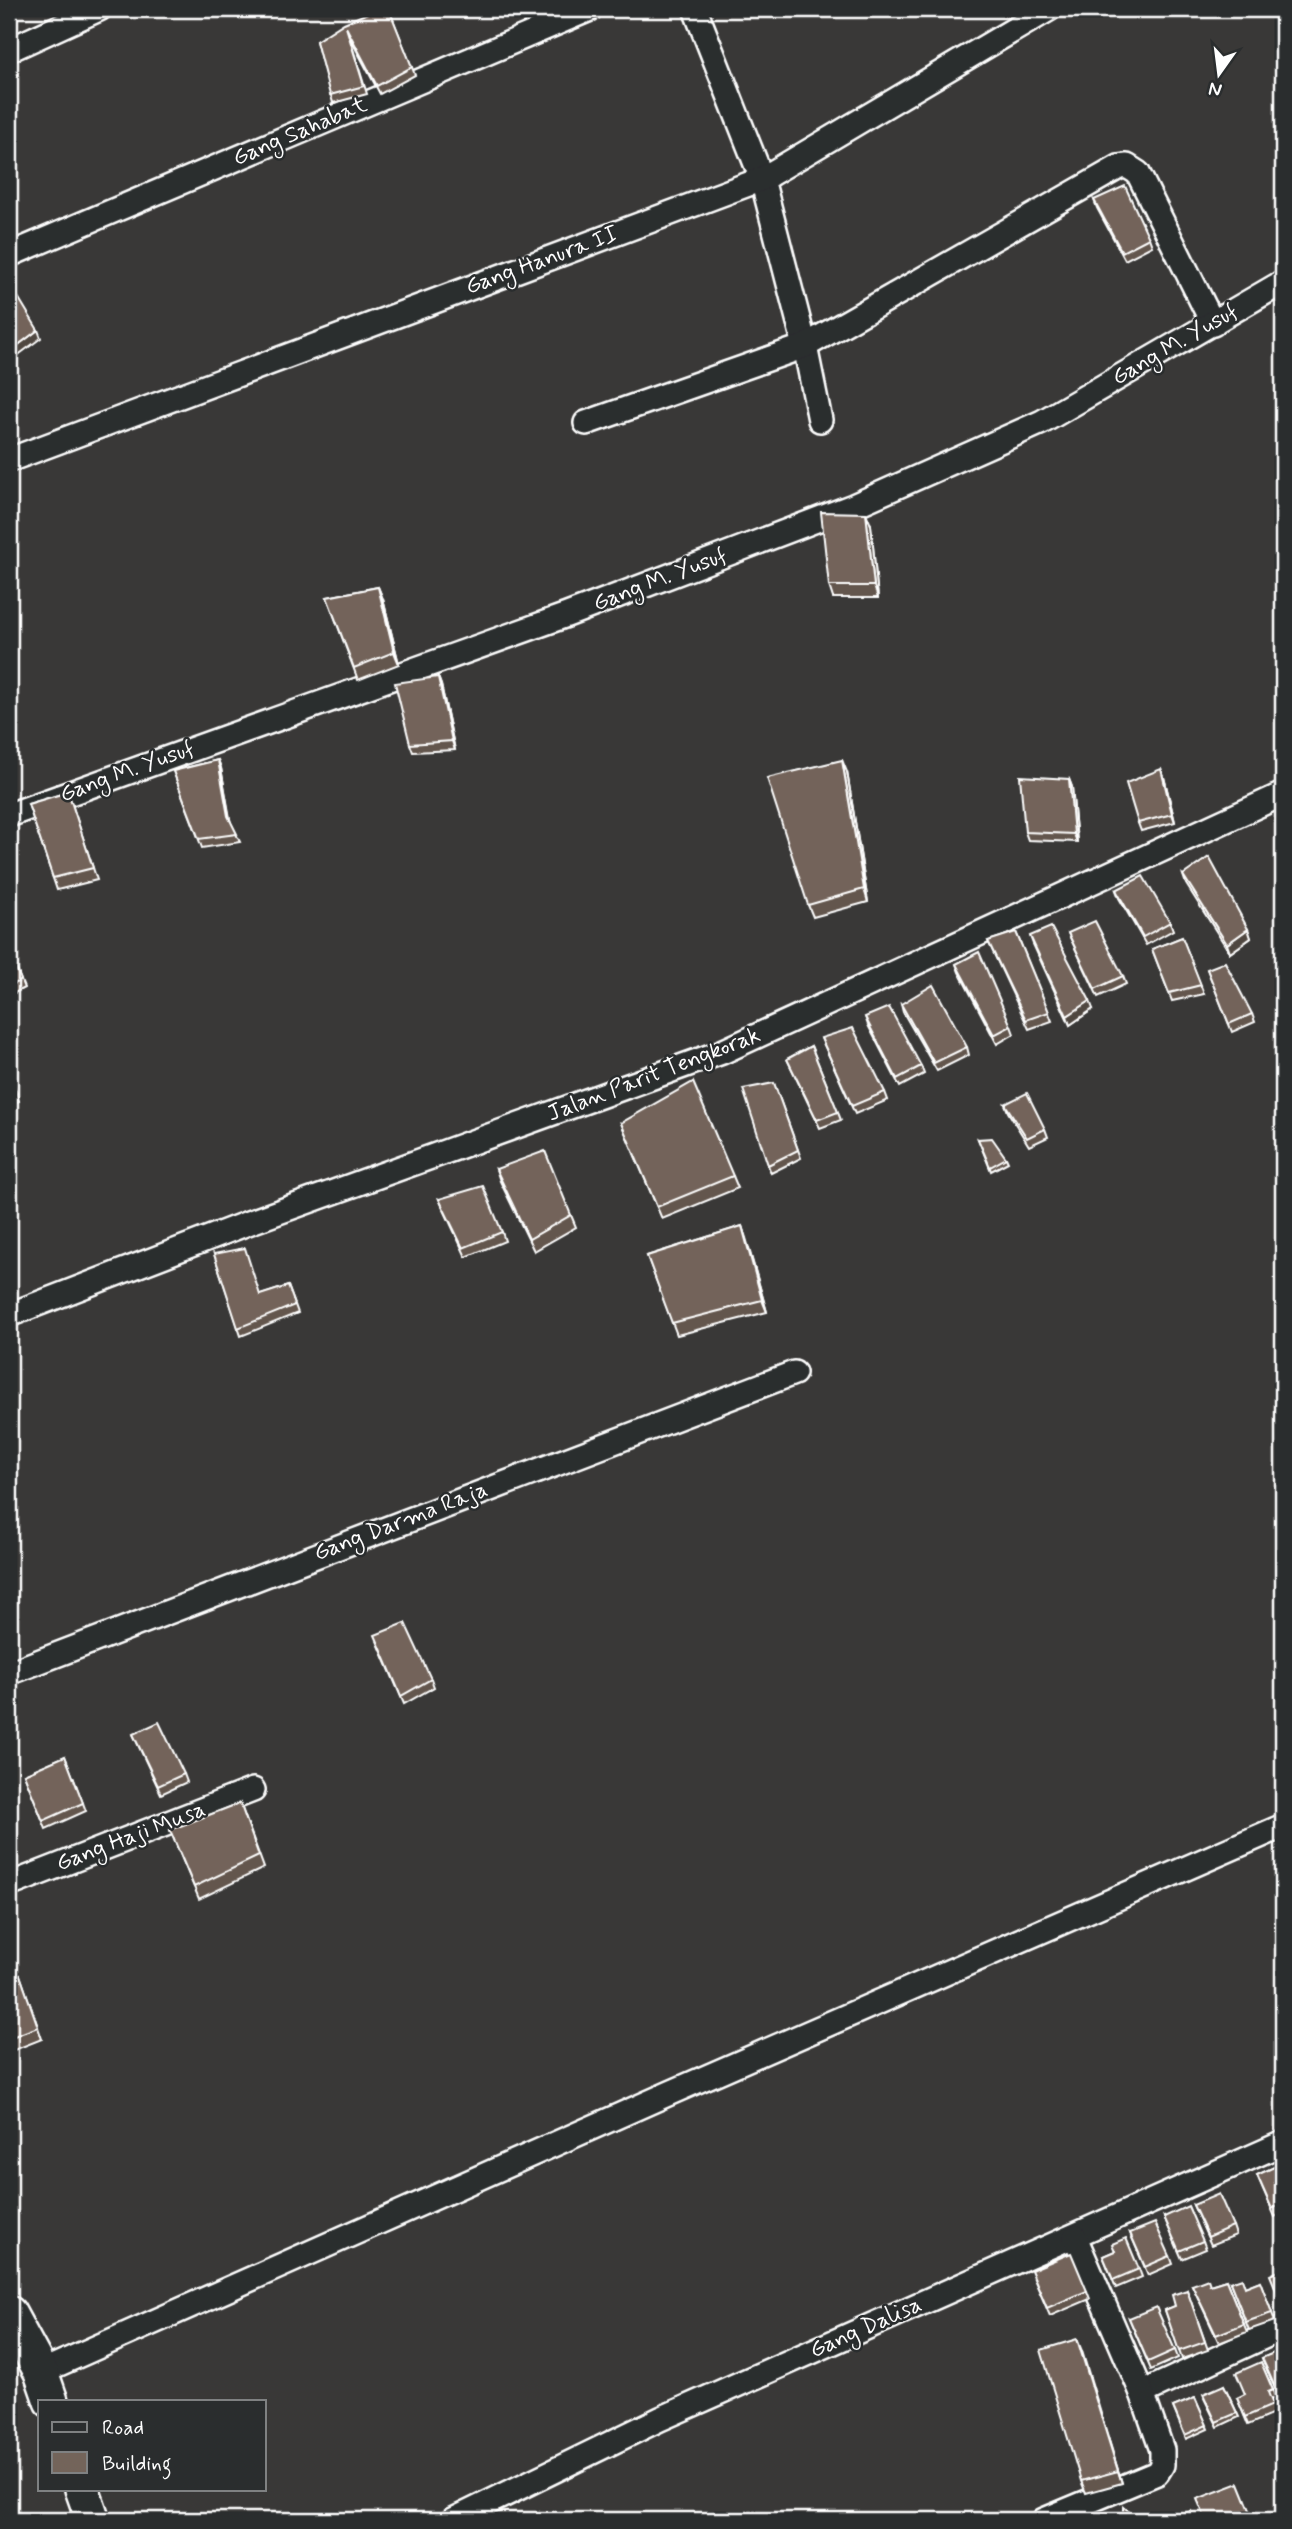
<svg xmlns="http://www.w3.org/2000/svg" width="1292" height="2529" viewBox="0 0 1292 2529" font-family="Mynerve,sans-serif">
<style>
.lines{fill:none;stroke-linecap:round;stroke-linejoin:round}
.minor-casing{stroke:#fff;stroke-width:28}
.secondary-casing{stroke:#fff;stroke-width:38}
.minor{stroke:#2a2d2e;stroke-width:23}
.secondary{stroke:#2a2d2e;stroke-width:33}
.wall{fill:#63564d;stroke:#fff;stroke-width:2}
.shaded-wall{fill:#50463f;stroke:#fff;stroke-width:2}
.building{fill:#73645a;stroke:#fff;stroke-width:2}
.labels{text-anchor:middle;dominant-baseline:central;stroke-width:5;stroke-linejoin:round;paint-order:stroke}
.street-label{font-size:23px;fill:#fff;stroke:#2a2d2e}
</style>
<rect width="100%" height="100%" fill="#393837"/>
<filter id="ink" filterUnits="userSpaceOnUse"><feTurbulence type="fractalNoise" baseFrequency=".0143" numOctaves="2"/><feDisplacementMap in="SourceGraphic" scale="14" xChannelSelector="R" yChannelSelector="G"/><feConvolveMatrix kernelMatrix="1 2 1 2 8 2 1 2 1" color-interpolation-filters="sRGB"/></filter>
<g filter="url(#ink)">
<g class="lines">
<g class="minor-casing">
<g id="minor">
<path d="M695,9L762,179L805,346L820,420"/>
<path d="M9,50L99,9"/>
<path d="M9,255L590,9"/>
<path d="M586,423L805,346L1119,167L1127,166L1138,173L1213,324"/>
<path d="M9,460L762,179L1049,9"/>
<path d="M9,815L567,615L853,506L1042,422L1283,282"/>
<path d="M9,1315L248,1223L722,1052L1283,794"/>
<path d="M9,1673L794,1373"/>
<path d="M9,1885L253,1790"/>
<path d="M41,2372L670,2093L1283,1826"/>
<path d="M1142,2393L1283,2328"/>
<path d="M453,2520L660,2419L1283,2143"/>
<path d="M1044,2520L1157,2473L1162,2465V2450L1142,2393L1075,2237"/>
</g>
</g>
<g class="secondary-casing">
<g id="secondary">
<path d="M9,2313L41,2372L51,2401"/>
<path d="M82,2489L93,2520"/>
</g>
</g>
<use href="#minor" class="minor"/>
<use href="#secondary" class="secondary"/>
</g>
<g class="wall">
<path d="M389,9L415,75L380,94L349,36L367,94L333,103L316,41Z"/>
<path d="M1094,200L1149,238L1152,246L1125,260L1097,208Z"/>
<path d="M871,525L878,598H833L829,586Z"/>
<path d="M378,587L383,599L399,664L358,680L327,597Z"/>
<path d="M438,677L441,685L455,750L413,752L410,744Z"/>
<path d="M9,693L15,714L9,717Z"/>
<path d="M218,760L221,768L230,821L240,842L202,848L173,771Z"/>
<path d="M847,772L868,902L813,917L808,905Z"/>
<path d="M1164,777L1175,822L1141,831L1138,823Z"/>
<path d="M1069,779L1072,787L1077,842L1028,840L1025,832Z"/>
<path d="M68,792L97,880L57,890L28,804Z"/>
<path d="M1183,875L1248,929L1251,938L1230,953L1186,884Z"/>
<path d="M1116,890L1170,922L1173,930L1146,945L1119,898Z"/>
<path d="M1016,932L1052,1021L1029,1029L988,941Z"/>
<path d="M1068,933L1123,976L1126,984L1098,997Z"/>
<path d="M1030,936L1093,1009L1070,1025L1033,944Z"/>
<path d="M1182,937L1204,994L1172,1001L1152,949Z"/>
<path d="M9,951L24,988L9,996Z"/>
<path d="M956,964L1011,1026L1014,1034L997,1044L959,972Z"/>
<path d="M1207,969L1252,1014L1255,1022L1232,1032Z"/>
<path d="M901,1004L967,1047L969,1055L937,1071L903,1012Z"/>
<path d="M865,1017L921,1066L924,1074L900,1087L868,1025Z"/>
<path d="M821,1038L885,1092L888,1100L855,1114Z"/>
<path d="M811,1046L841,1120L820,1128L787,1059Z"/>
<path d="M9,1072L19,1101L9,1106Z"/>
<path d="M774,1083L801,1158L771,1173L768,1165Z"/>
<path d="M1005,1104L1045,1129L1048,1137L1029,1146L1008,1112Z"/>
<path d="M621,1123L733,1176L738,1188L662,1219Z"/>
<path d="M978,1139L1006,1158L1008,1162L991,1171Z"/>
<path d="M496,1169L571,1215L576,1227L534,1251L500,1181Z"/>
<path d="M439,1199L502,1232L505,1241L466,1257Z"/>
<path d="M742,1226L767,1312L677,1335L647,1256Z"/>
<path d="M214,1254L261,1295L288,1286L298,1313L241,1336Z"/>
<path d="M378,1643L431,1679L434,1687L404,1704Z"/>
<path d="M133,1734L184,1774L187,1782L161,1794Z"/>
<path d="M65,1756L86,1811L46,1829L24,1774Z"/>
<path d="M240,1803L264,1868L199,1899L170,1830Z"/>
<path d="M20,1975L42,2039L9,2052V1979Z"/>
<path d="M1283,2163V2213L1275,2217L1257,2175Z"/>
<path d="M1193,2205L1233,2226L1236,2235L1211,2245Z"/>
<path d="M1164,2217L1203,2241L1206,2249L1182,2259Z"/>
<path d="M1130,2233L1170,2256L1173,2264L1148,2275Z"/>
<path d="M1115,2251L1139,2269L1142,2277L1116,2288L1103,2256Z"/>
<path d="M1034,2279L1087,2291L1090,2299L1050,2316Z"/>
<path d="M1226,2280L1247,2332L1219,2343L1192,2285H1210Z"/>
<path d="M1260,2281L1275,2321L1249,2330L1230,2282L1245,2287Z"/>
<path d="M1187,2290L1208,2350L1182,2359L1165,2310L1175,2306Z"/>
<path d="M1129,2318L1175,2350L1178,2358L1151,2370Z"/>
<path d="M1077,2339L1122,2483L1086,2493L1081,2481Z"/>
<path d="M1283,2349V2391L1277,2393L1262,2358Z"/>
<path d="M1224,2385L1239,2417L1218,2427L1204,2398Z"/>
<path d="M1273,2390L1275,2398L1271,2400L1276,2413L1248,2425L1237,2398Z"/>
<path d="M1195,2398L1208,2429L1186,2439L1173,2407Z"/>
</g>
<g class="shaded-wall">
<path d="M38,330L41,338L9,362V352Z"/>
<path d="M866,513L871,525L878,598L874,586Z"/>
<path d="M378,587L383,599L399,664L394,652Z"/>
<path d="M438,677L441,685L455,750L452,741Z"/>
<path d="M218,760L221,768L231,824L228,816Z"/>
<path d="M842,760L847,772L868,902L864,889Z"/>
<path d="M1161,769L1164,777L1175,822L1172,814Z"/>
<path d="M1069,779L1072,787L1077,842L1074,834Z"/>
<path d="M1248,929L1251,938L1230,953L1227,944Z"/>
<path d="M1090,1001L1093,1009L1070,1025L1067,1016Z"/>
<path d="M742,1226L746,1238L767,1312L762,1300Z"/>
<path d="M1077,2339L1082,2351L1122,2483L1118,2471Z"/>
</g>
<g class="building">
<path d="M377,9H389L412,67L377,86L346,27L364,86L330,95L316,41L344,23Z"/>
<path d="M1125,186L1149,238L1122,252L1094,200Z"/>
<path d="M9,282L38,330L9,352Z"/>
<path d="M821,512L866,513L874,586H829Z"/>
<path d="M378,587L394,652L354,668L327,597Z"/>
<path d="M438,677L452,741L410,744L395,683Z"/>
<path d="M218,760L228,816L237,834L199,839L173,771Z"/>
<path d="M842,760L864,889L808,905L767,778Z"/>
<path d="M1161,769L1172,814L1138,823L1126,783Z"/>
<path d="M1020,776L1069,779L1074,834L1025,832Z"/>
<path d="M68,792L93,868L53,878L28,804Z"/>
<path d="M1209,857L1248,929L1227,944L1183,875Z"/>
<path d="M1143,876L1170,922L1143,937L1116,890Z"/>
<path d="M1095,921L1123,976L1095,989L1068,933Z"/>
<path d="M1051,927L1090,1001L1067,1016L1030,936Z"/>
<path d="M1016,932L1049,1012L1026,1020L988,941Z"/>
<path d="M1182,937L1201,985L1169,993L1152,949Z"/>
<path d="M9,951L21,980L9,987Z"/>
<path d="M979,952L1011,1026L994,1035L956,964Z"/>
<path d="M1225,962L1252,1014L1229,1024L1207,969Z"/>
<path d="M933,985L967,1047L934,1063L901,1004Z"/>
<path d="M889,1007L921,1066L897,1079L865,1017Z"/>
<path d="M853,1028L885,1092L852,1106L821,1038Z"/>
<path d="M811,1046L838,1112L817,1120L787,1059Z"/>
<path d="M9,1072L17,1093L9,1097Z"/>
<path d="M693,1082L733,1176L657,1207L621,1123Z"/>
<path d="M774,1083L798,1150L768,1165L743,1089Z"/>
<path d="M1027,1093L1045,1129L1027,1138L1005,1104Z"/>
<path d="M992,1138L1006,1158L990,1167L978,1139Z"/>
<path d="M545,1151L571,1215L529,1239L496,1169Z"/>
<path d="M483,1186L502,1232L463,1248L439,1199Z"/>
<path d="M742,1226L762,1300L672,1323L647,1256Z"/>
<path d="M245,1248L260,1295L288,1286L295,1305L238,1328L214,1254Z"/>
<path d="M405,1623L431,1679L401,1696L375,1635Z"/>
<path d="M159,1722L184,1774L158,1786L133,1734Z"/>
<path d="M65,1756L83,1803L43,1821L24,1774Z"/>
<path d="M240,1803L259,1856L194,1887L170,1830Z"/>
<path d="M20,1975L38,2027L9,2038V1979Z"/>
<path d="M1283,2163V2204L1272,2209L1257,2175Z"/>
<path d="M1219,2194L1233,2226L1208,2237L1193,2205Z"/>
<path d="M1188,2206L1203,2241L1179,2251L1164,2217Z"/>
<path d="M1155,2223L1170,2256L1145,2267L1130,2233Z"/>
<path d="M1126,2238L1139,2269L1113,2280L1103,2256L1115,2251L1112,2244Z"/>
<path d="M1071,2253L1087,2291L1047,2308L1031,2270Z"/>
<path d="M1283,2269V2301L1281,2302L1270,2275Z"/>
<path d="M1242,2278L1245,2287L1260,2281L1272,2313L1246,2322L1230,2282Z"/>
<path d="M1208,2279L1210,2285L1226,2280L1244,2324L1216,2335L1192,2285Z"/>
<path d="M1187,2290L1205,2342L1179,2351L1165,2310L1175,2306L1172,2295Z"/>
<path d="M1156,2307L1175,2350L1148,2362L1129,2318Z"/>
<path d="M1077,2339L1118,2471L1081,2481L1041,2350Z"/>
<path d="M1283,2349V2381L1274,2385L1262,2358Z"/>
<path d="M1261,2362L1273,2390L1268,2392L1273,2405L1245,2417L1237,2398L1245,2394L1236,2373Z"/>
<path d="M1224,2385L1237,2413L1216,2422L1203,2394Z"/>
<path d="M1195,2398L1207,2425L1185,2435L1173,2407Z"/>
<path d="M1239,2483L1254,2520H1206L1197,2499Z"/>
<path d="M1123,2506L1138,2520H1123Z"/>
<path d="M1191,2511L1195,2520H1167Z"/>
</g>
</g>
<g class="labels">
<g class="street-label">
<text transform="translate(300 132) rotate(-23)">Gang Sahabat</text>
<text transform="translate(542 261) rotate(-20)">Gang Hanura II</text>
<text transform="translate(1175 345) rotate(-30)">Gang M. Yusuf</text>
<text transform="translate(660 580) rotate(-21)">Gang M. Yusuf</text>
<text transform="translate(127 772) rotate(-20)">Gang M. Yusuf</text>
<text transform="translate(654 1075) rotate(-21)">Jalan Parit Tengkorak</text>
<text transform="translate(401 1522) rotate(-21)">Gang Darma Raja</text>
<text transform="translate(131 1837) rotate(-21)">Gang Haji Musa</text>
<text transform="translate(866 2328) rotate(-24)">Gang Dalisa</text>
</g>
</g>
<rect width="1292" height="2529" fill="none" stroke="#2a2d2e" stroke-width="35"/>
<rect x="18" y="18" width="1257" height="2494" fill="none" stroke="#fff" stroke-width="2.5" filter="url(#ink)"/>
<rect x="38" y="2400" width="228" height="91" fill="#2a2d2e" stroke="#7f8182" stroke-width="2"/>
<rect x="52" y="2422" width="35" height="10" fill="#2a2d2e" stroke="#7f8182" stroke-width="2"/>
<text x="102" y="2434" font-size="21" fill="#ffffff">Road</text>
<rect x="52" y="2452" width="35" height="21" fill="#73645a" stroke="#7f8182" stroke-width="2"/>
<text x="102" y="2470" font-size="21" fill="#ffffff">Building</text>
<g transform="translate(1219 74) rotate(194)" stroke="#2a2d2e" stroke-width="5" paint-order="stroke">
<path d="M0-5L12 26L0 18L-12 26Z" fill="#ffffff"/>
<text y="-10" font-size="19" font-weight="bold" text-anchor="middle" fill="#ffffff">N</text>
</g>
</svg>
